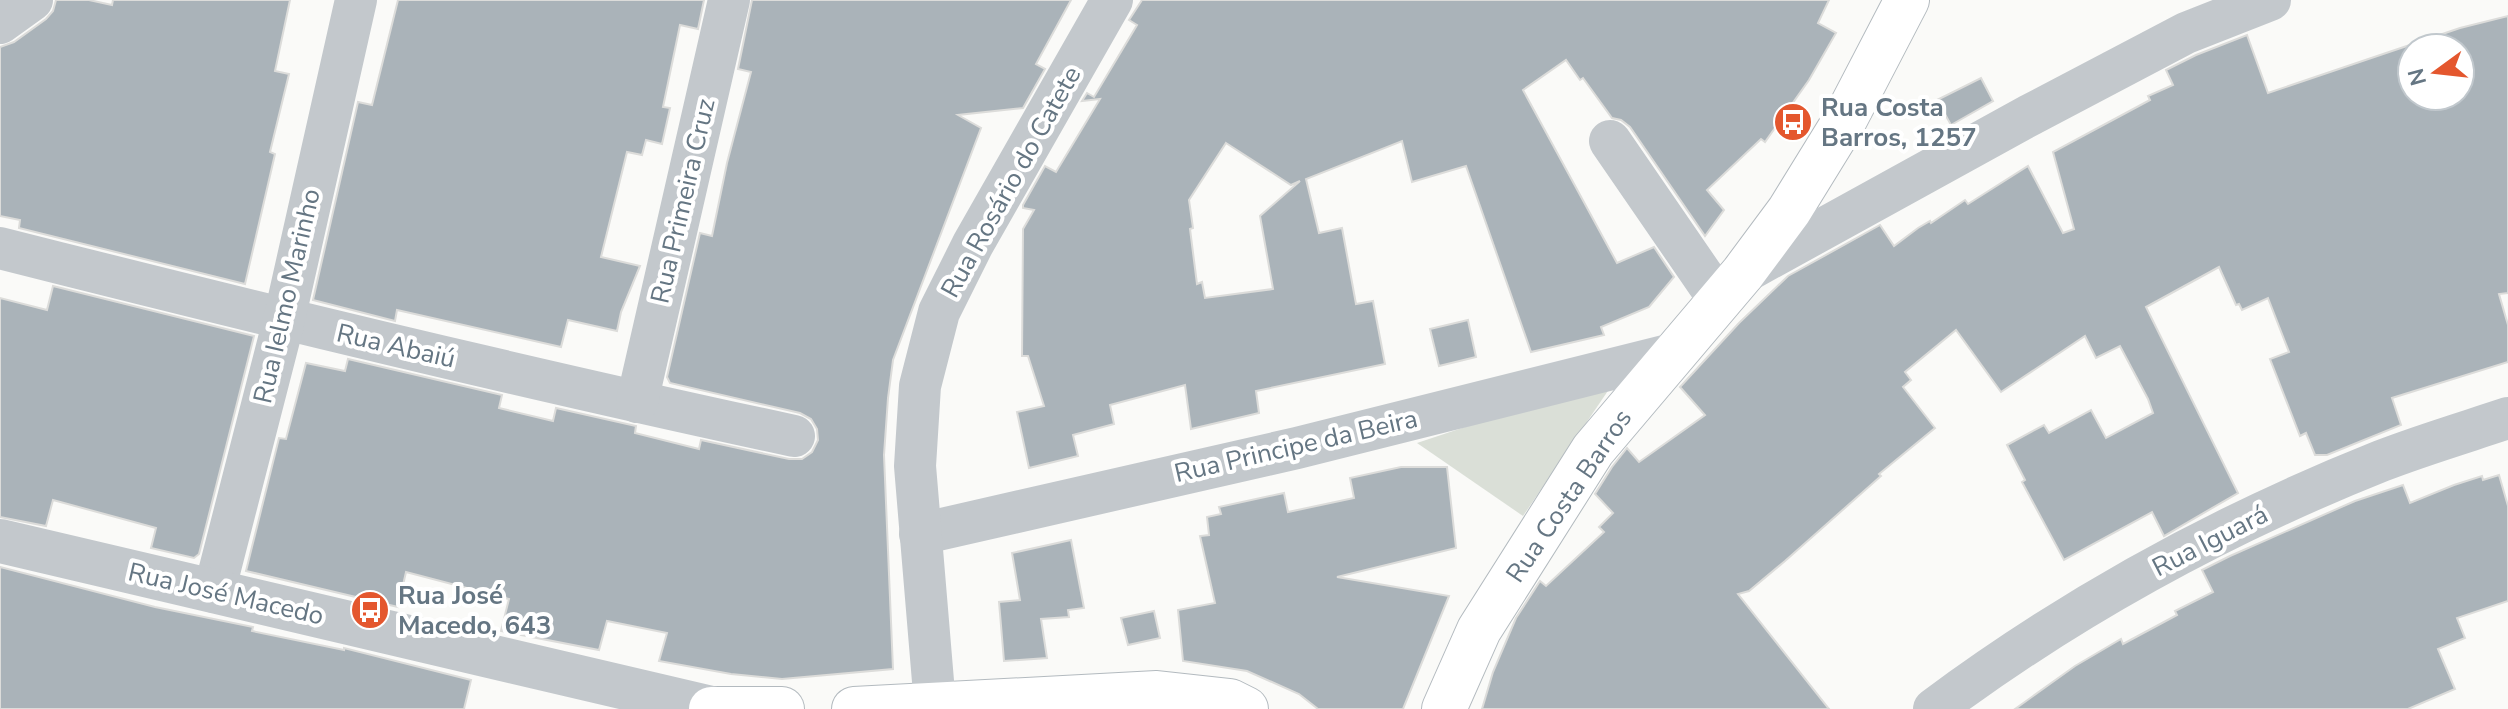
<svg xmlns="http://www.w3.org/2000/svg" width="2508" height="709" viewBox="0 0 2508 709" font-family="'Nunito Sans',sans-serif">
<style>
.green{fill:#dadfd7}
.building{fill:#aab3b9;stroke:#dcdcda;stroke-width:2;fill-rule:evenodd}
.lines{fill:none;stroke-linecap:round;stroke-linejoin:round}
.secondary-casing{stroke:#b3babf;stroke-width:46}
.minor{stroke:#c3c8cc;stroke-width:42}
.tertiary{stroke:#c3c8cc;stroke-width:44}
.secondary{stroke:#fff;stroke-width:44}
.labels{text-anchor:middle;dominant-baseline:central;stroke-width:8;stroke-linejoin:round;paint-order:stroke}
.poi-label{font-size:26px;font-weight:bold;fill:#657683;stroke:#fff;text-anchor:start}
.street-label{font-size:26px;fill:#657683;stroke:#fff}
</style>
<rect width="100%" height="100%" fill="#fafaf8"/>
<path class="green" d="M1618,376L1523,516L1417,443Z"/>
<g class="building">
<path d="M56,0H89L112,5L113,0H290L275,71L289,74L270,152L275,154L245,284L19,228L20,220L0,216V47L14,42L46,19L53,11Z"/>
<path d="M398,0H704L698,29L680,25L663,107L670,108L662,144L646,140L642,155L627,152L601,257L640,266L621,312L617,331L568,320L561,347L397,310L395,321L313,300L358,102L372,105Z"/>
<path d="M752,0H1071L1036,64L1045,69L1023,108L958,115L981,128L893,360L888,398L884,455L893,669L782,679L731,674L659,661L667,633L607,621L599,650L501,631L509,599L406,572L398,607L246,571L279,438L286,439L306,363L345,371L348,359L502,395L499,408L553,421L556,408L636,426L635,433L699,449L701,440L789,459H802L812,452L818,440L817,429L811,419L800,413L670,383L667,377L700,233L712,236L727,163L751,72L738,69Z"/>
<path d="M1142,0H1829L1818,23L1836,33L1809,80L1765,142L1761,139L1707,190L1724,210L1705,236L1630,127L1621,120L1612,118L1583,78L1580,80L1566,60L1523,90L1617,263L1654,247L1674,277L1649,307L1601,327L1604,335L1531,352L1466,166L1412,182L1402,141L1306,179L1319,233L1342,228L1356,304L1373,301L1385,364L1256,391L1259,413L1191,429L1185,385L1110,405L1114,424L1073,435L1078,456L1029,468L1017,412L1044,406L1028,356H1022L1023,229L1034,210L1023,208V205L1045,166L1056,172L1100,99L1082,101L1087,93L1094,97L1137,25L1129,20ZM1226,143L1291,185L1300,181L1260,216L1273,289L1205,298L1202,282L1197,284L1190,229L1193,228L1189,200Z"/>
<path d="M2508,16V293L2499,294L2508,325V362L2392,398L2401,425L2327,455H2315L2306,433L2300,436L2270,359L2289,352L2268,298L2242,310L2239,304L2236,305L2219,267L2146,307L2238,493L2164,536L2152,512L2064,560L2022,482L2025,480L2007,445L2044,425L2049,433L2091,410L2106,438L2153,413L2148,399L2120,346L2096,358L2085,336L2001,392L1956,330L1905,372L1911,380L1903,387L1935,428L1879,474L1881,476L1785,561L1749,591L1738,594L1829,709H1482L1493,672L1516,618L1540,581L1546,586L1604,532L1599,527L1613,513L1595,494L1612,467L1627,448L1639,462L1705,415L1680,387L1739,323L1788,276L1880,225L1894,246L1918,228L1930,221L1931,223L1965,200L1968,204L2028,166L2063,233L2074,229L2053,152L2150,100L2148,96L2173,85L2166,70L2196,55L2247,35L2268,93L2460,28ZM2412,48H2460V96H2412Z"/>
<path d="M1981,78L1993,101L1951,125L1937,100Z"/>
<path d="M53,286L254,336L199,554L194,558L151,548L156,528L53,500L46,526L0,517V298L47,310Z"/>
<path d="M1468,320L1476,357L1439,366L1430,329Z"/>
<path d="M1401,467H1447L1456,548L1337,577L1449,596L1403,709H1318L1299,694L1247,671L1183,661L1178,610L1215,603L1200,536L1209,535L1207,517L1221,514L1219,507L1284,493L1288,512L1354,498L1350,478Z"/>
<path d="M2499,475L2508,506V601L2457,618L2465,638L2438,649L2455,689L2408,709H2015L2075,666L2121,639L2123,644L2177,615L2175,611L2213,592L2202,570L2230,556L2355,501L2403,485L2410,503L2454,485L2482,476L2483,480Z"/>
<path d="M1071,540L1084,608L1068,610L1069,617L1041,619L1047,658L1004,661L999,602L1020,600L1012,553Z"/>
<path d="M0,567L155,607L253,627L252,631L344,650V648L471,680L464,709H0Z"/>
<path d="M1154,611L1160,638L1128,645L1121,618Z"/>
</g>
<g class="lines">
<g class="secondary-casing">
<g id="secondary">
<path d="M711,709H782"/>
<path d="M854,709L1157,693L1230,701L1246,709"/>
<path d="M1444,709L1479,630L1593,450L1743,273L1789,211L1842,125L1907,0"/>
</g>
</g>
<g class="minor">
<path d="M0,23L32,0"/>
<path d="M1610,141L1720,301"/>
<path d="M0,248C264,315 528,379 794,436"/>
<path d="M1743,273L2030,115L2186,33L2270,0"/>
<path d="M637,402L729,0"/>
<path d="M920,534L1297,448L1672,354"/>
<path d="M214,592L284,320L356,0"/>
<path d="M935,705L915,466L920,386L939,312L973,244L1112,0"/>
<path d="M1934,709C2071,607 2223,524 2381,461C2422,445 2466,432 2508,418"/>
</g>
<path class="tertiary" d="M0,541L711,708"/>
<use href="#secondary" class="secondary"/>
</g>
<defs>
<g id="bus-disc" transform="scale(2)"><circle r="9.5" fill="#e4572e" stroke="#fff"/><path d="M-5-6H5V4H4V6H2V4H-2V6H-4V4H-5ZM-3.5-4V0h7V-4ZM-3.5 1.2v1.5H-2V1.2ZM2 1.2v1.5H3.5V1.2Z" fill="#fff"/></g>
</defs>
<g fill-rule="evenodd">
<use href="#bus-disc" x="1793" y="122"/>
<use href="#bus-disc" x="370" y="610"/>
</g>
<g class="labels">
<g class="poi-label">
<text x="1821" y="107">Rua Costa<tspan x="1821" dy="30">Barros, 1257</tspan></text>
<text x="398" y="595">Rua José<tspan x="398" dy="30">Macedo, 643</tspan></text>
</g>
<g class="street-label">
<text transform="translate(1011 182) rotate(-61)">Rua Rosário do Catete</text>
<text transform="translate(683 201) rotate(-77)">Rua Primeira Cruz</text>
<text transform="translate(287 296) rotate(-77)">Rua Ielmo Marinho</text>
<text transform="translate(396 346) rotate(13)">Rua Abaiú</text>
<text transform="translate(1296 446) rotate(-13)">Rua Principe da Beira</text>
<text transform="translate(1569 496) rotate(-56)">Rua Costa Barros</text>
<text transform="translate(2210 541) rotate(-27)">Rua Iguará</text>
<text transform="translate(226 594) rotate(13)">Rua José Macedo</text>
</g>
</g>
<g transform="translate(2436 72) rotate(255)"><circle r="38" fill="#ffffff" stroke="#c1c8cd" stroke-width="2"/>
<path d="M0-6L14 30L0 20L-14 30Z" fill="#e4572e"/>
<text y="-12" font-size="22" font-weight="bold" text-anchor="middle" fill="#657683">N</text>
</g>
</svg>
